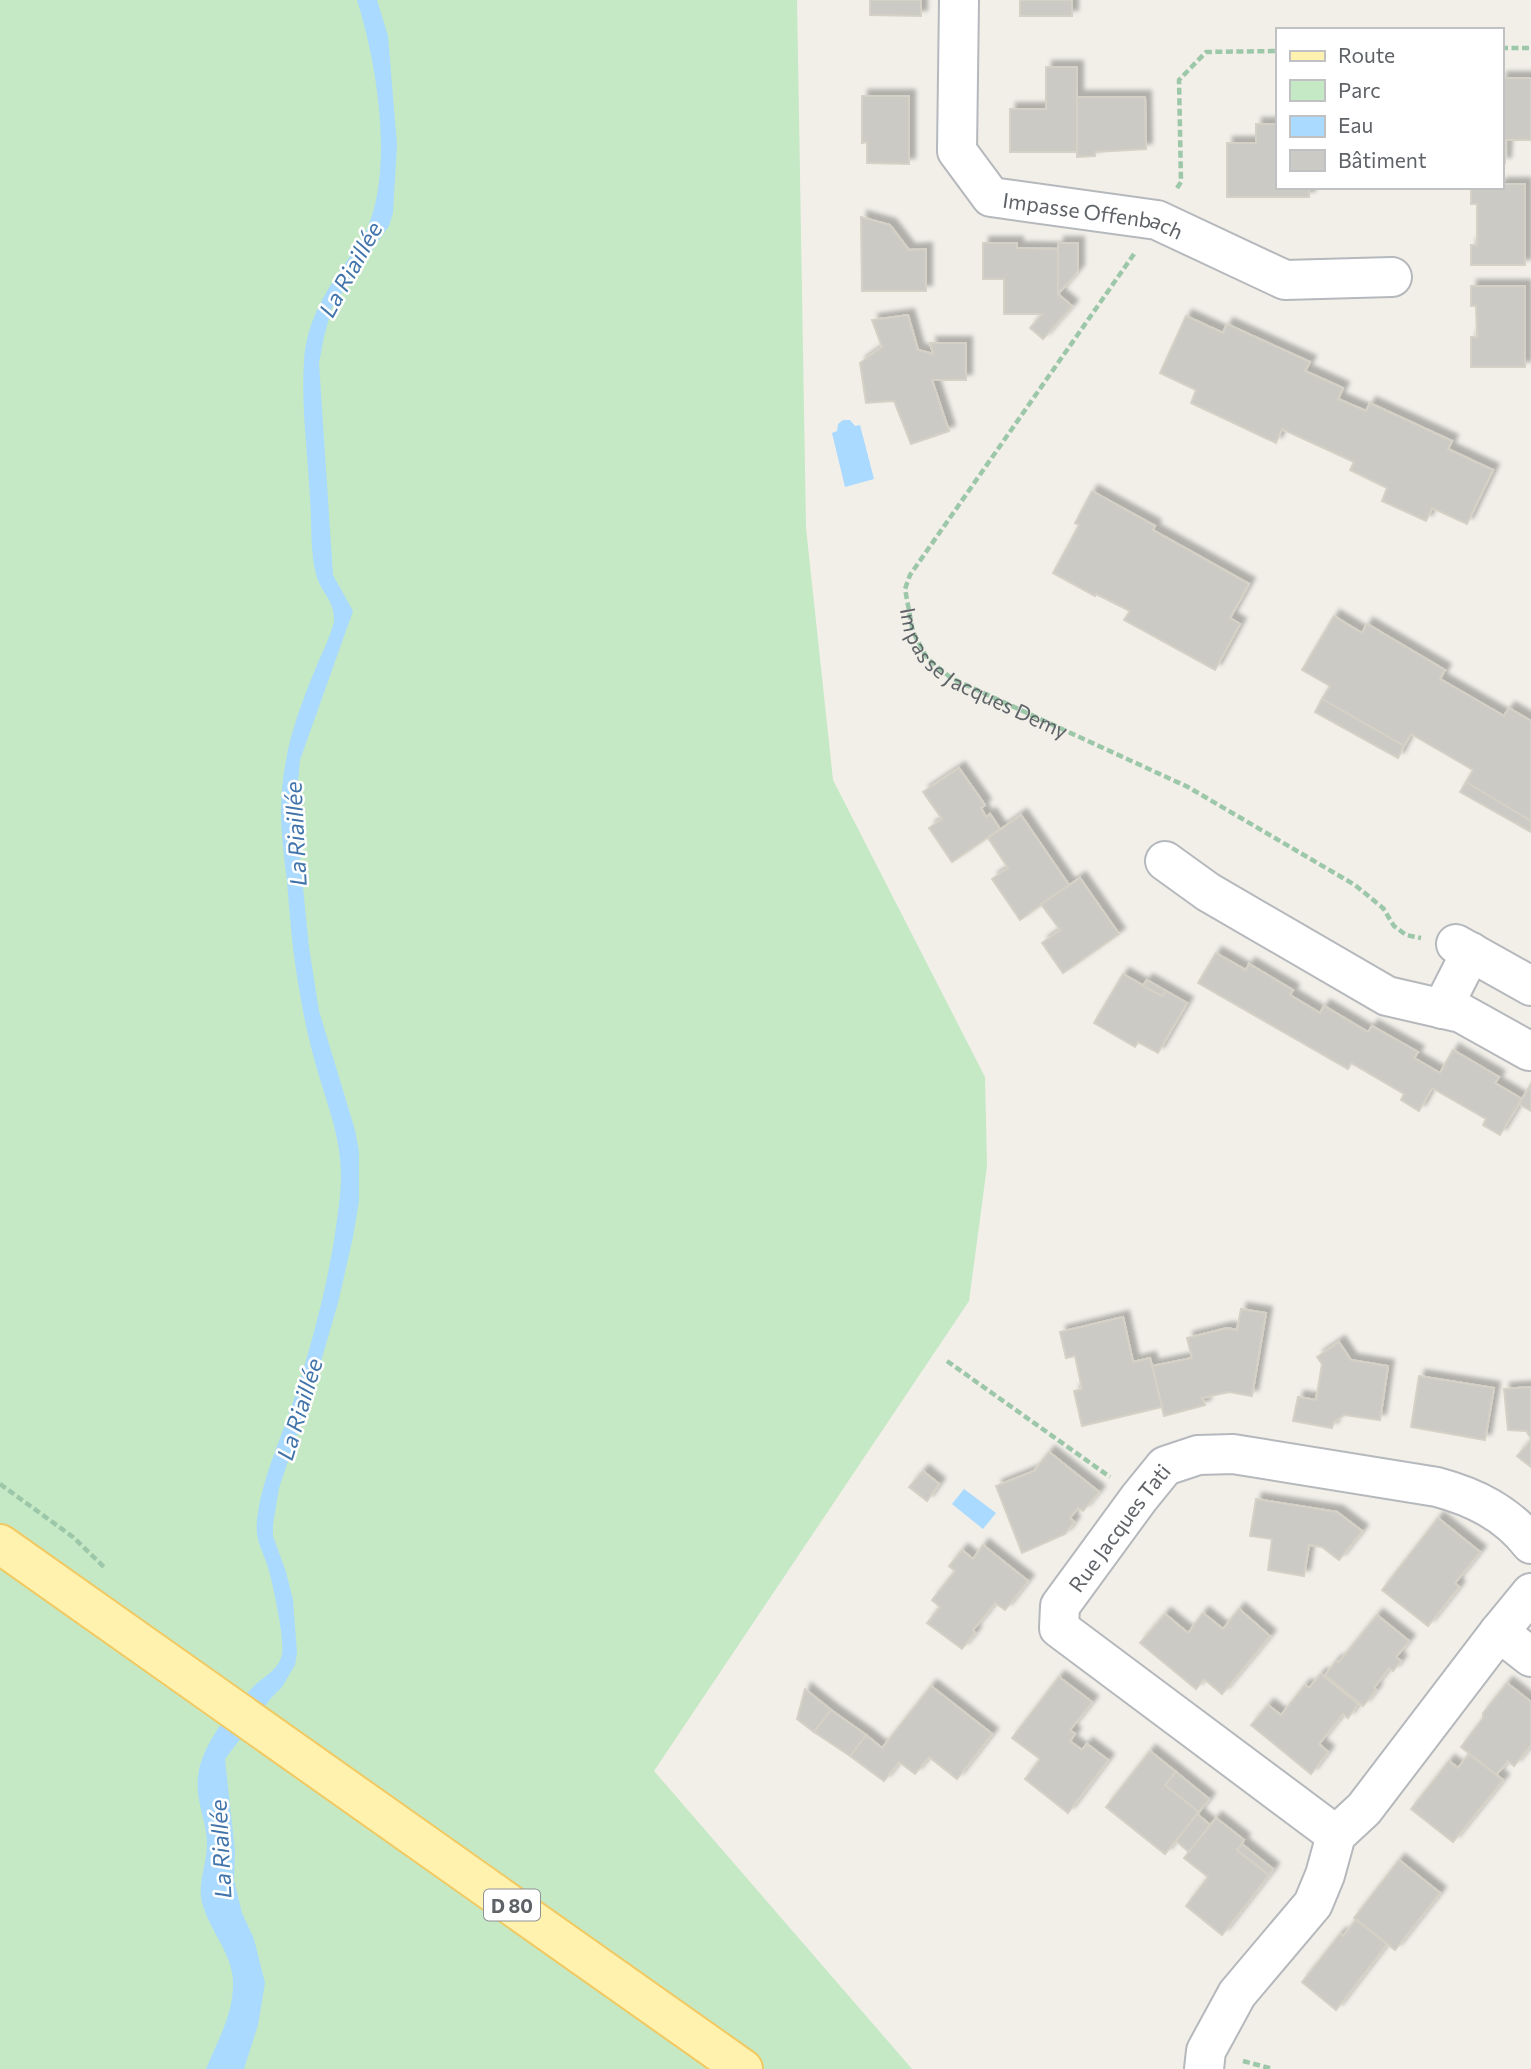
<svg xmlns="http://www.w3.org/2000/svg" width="1531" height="2069" viewBox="0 0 1531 2069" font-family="Commissioner,sans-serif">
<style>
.green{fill:#c5e8c5}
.water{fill:#aadaff}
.building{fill:#cccac5;stroke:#d6d1c6;stroke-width:2;filter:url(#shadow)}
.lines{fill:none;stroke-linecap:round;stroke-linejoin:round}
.minor-casing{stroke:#b5b8bc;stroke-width:42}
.major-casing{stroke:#f2c960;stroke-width:42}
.path{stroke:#9cc7a9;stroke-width:4.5;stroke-dasharray:7 3.5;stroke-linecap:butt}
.minor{stroke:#fff;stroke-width:38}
.major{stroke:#fff2af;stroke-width:38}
.labels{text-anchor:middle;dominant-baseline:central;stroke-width:5;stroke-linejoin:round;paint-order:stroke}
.shield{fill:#fff;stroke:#8f9295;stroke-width:2}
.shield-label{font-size:19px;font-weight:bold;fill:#5f6368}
.street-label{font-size:21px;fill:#5f6368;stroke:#fff}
.water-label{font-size:23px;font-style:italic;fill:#4174aa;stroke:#fff}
</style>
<defs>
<filter id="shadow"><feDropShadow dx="6" dy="-6" stdDeviation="2" flood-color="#0004"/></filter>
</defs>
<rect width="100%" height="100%" fill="#f1efe8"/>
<path class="green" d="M0,0H797L806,528L833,780L985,1077L987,1166L969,1301L654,1771L912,2069H0Z"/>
<g class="water">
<path d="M357,0H377L388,36L397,145L393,213L389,226L332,307L324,337L319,363L333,575L353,611L300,760L297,792L298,837L309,947L319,1011L355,1130L359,1152V1201L353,1237L338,1303L317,1375L279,1488L273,1525V1536L286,1572L293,1600L297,1653L295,1665L282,1687L271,1698L225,1759L235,1851L234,1880L242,1913L254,1939L265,1983L258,2025L244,2069H206C217,2042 234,2013 233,1982C233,1952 205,1926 201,1897C199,1880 207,1862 207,1844C207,1822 195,1800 198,1777C201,1745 231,1709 253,1687C263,1677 279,1670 282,1654C285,1639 272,1579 267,1564C261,1548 255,1538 257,1520C262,1477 282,1437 295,1396C316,1331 333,1264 340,1195C345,1147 330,1114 317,1069C310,1045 304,1019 300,994C293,957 290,919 287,881C285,865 283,850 282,835C279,803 283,768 291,737C298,712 307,689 317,665C323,651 330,637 334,622C335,599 321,594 316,574C310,552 312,522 310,500C308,454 301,407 304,362C306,324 323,295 344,265C352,254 361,242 367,229C394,168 377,63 357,0Z"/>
<path d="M843,420H850L855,426L860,425L874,479L845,487L832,433L837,431L838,424Z"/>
<path d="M964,1489L996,1513L983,1529L952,1504Z"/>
</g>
<g class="building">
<path d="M870,0H921V16L870,15Z"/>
<rect x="1020" y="0" width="52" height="16"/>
<path d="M1046,67H1077V152H1010V109H1046Z"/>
<path d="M1501,78H1531V140H1506L1505,163H1501Z"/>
<path d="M862,96H909V164L867,163V142L862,143Z"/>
<path d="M1077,97H1145L1146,149L1095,152V156L1077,157Z"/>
<path d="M1256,124H1277V187H1309V197H1227V143H1256Z"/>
<path d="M1501,184H1525V265H1471V245H1477V204H1471V187H1501Z"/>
<path d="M861,217L890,225L909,250L926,249V291H862Z"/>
<path d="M983,243H1017V248L1058,249V294L1072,306L1043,339L1030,328L1042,314H1004V279H983Z"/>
<path d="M1058,243H1078V271L1058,294Z"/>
<path d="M1471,286H1525V367H1471V337H1477L1476,306H1471Z"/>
<path d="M908,315L918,350L933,354L930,343H966V380H932L949,431L911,444L894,401L866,403L860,363L882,347L872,320Z"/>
<path d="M1186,316L1223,333L1227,324L1310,362L1305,371L1343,388L1338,399L1366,411L1370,403L1452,441L1448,449L1493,470L1467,524L1432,508L1426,521L1382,501L1387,488L1350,470L1354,462L1282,429L1276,443L1191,403L1196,390L1160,373Z"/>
<path d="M1092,491L1155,526L1153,530L1249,584L1230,618L1240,624L1215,670L1124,620L1130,611L1096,594L1095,596L1053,573L1079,525L1075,523Z"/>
<path d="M1334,616L1362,633L1367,624L1445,670L1440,679L1504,716L1509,708L1531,721V821L1466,782L1473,770L1411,734L1404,746L1322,699L1330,686L1302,670Z"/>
<path d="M1322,699L1404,746L1398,758L1315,712Z"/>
<path d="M959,768L985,805L981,808L986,817L990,814L1000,829L952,862L929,828L942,819L923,792Z"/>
<path d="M1466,782L1531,821V832L1460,792Z"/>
<path d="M1021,815L1069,885L1020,920L992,879L1008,868L988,838Z"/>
<path d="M1080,878L1119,934L1063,973L1042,943L1060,930L1041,904Z"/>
<path d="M1216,953L1246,970L1249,964L1293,990L1290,995L1320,1013L1324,1006L1368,1032L1372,1026L1418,1052L1414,1058L1440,1073L1453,1050L1499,1077L1495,1083L1522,1099L1500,1135L1483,1125L1486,1119L1432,1088L1419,1111L1401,1100L1404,1094L1351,1063L1348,1069L1198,983Z"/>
<path d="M1123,974L1162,996L1166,991L1187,1003L1158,1053L1138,1042L1135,1047L1094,1023Z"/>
<path d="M1147,980L1166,991L1162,996L1143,986Z"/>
<path d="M1531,1084V1111L1519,1104Z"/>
<path d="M1241,1309L1266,1313L1252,1396L1229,1392L1202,1398L1205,1405L1164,1416L1152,1366L1192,1358L1187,1338L1227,1328L1237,1330Z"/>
<path d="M1123,1317L1133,1362L1150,1358L1162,1407L1082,1426L1074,1391L1082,1389L1075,1356L1066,1358L1060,1332Z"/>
<path d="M1339,1342L1351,1360L1388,1366L1380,1420L1344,1415L1334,1422L1332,1428L1293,1421L1298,1397L1316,1400L1322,1364L1317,1357Z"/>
<path d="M1419,1376L1494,1388L1485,1440L1411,1427Z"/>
<path d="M1531,1387V1438L1526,1431L1508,1430L1504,1389Z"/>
<path d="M1531,1440V1467L1517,1456Z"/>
<path d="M1049,1452L1099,1492L1083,1511L1078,1508L1070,1518L1074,1522L1065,1534L1022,1553L996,1486L1034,1471Z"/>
<path d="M923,1471L939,1484L927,1501L909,1487Z"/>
<path d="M1256,1499L1337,1512L1362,1531L1339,1560L1322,1547L1309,1545L1304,1576L1268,1570L1272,1539L1250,1536Z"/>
<path d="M1438,1518L1480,1552L1455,1583L1459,1587L1428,1626L1382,1590Z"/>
<path d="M983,1545L1028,1581L1005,1610L995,1603L973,1630L975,1633L962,1649L927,1623L940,1607L932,1600L955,1571L949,1566L962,1550L973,1559Z"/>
<path d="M1239,1609L1270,1636L1222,1694L1204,1679L1196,1689L1140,1643L1165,1614L1188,1633L1203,1613L1223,1629Z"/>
<path d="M1377,1615L1409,1641L1396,1657L1401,1661L1393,1671L1389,1668L1374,1688L1376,1690L1363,1706L1325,1675L1336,1661L1339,1662Z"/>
<path d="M1321,1674L1358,1704L1348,1718L1343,1714L1319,1744L1328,1752L1311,1774L1251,1725L1268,1705L1281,1715L1305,1685L1309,1688Z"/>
<path d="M1059,1677L1092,1702L1070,1730L1075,1734L1070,1741L1082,1750L1087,1744L1108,1760L1068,1813L1025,1779L1040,1759L1012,1738Z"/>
<path d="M1507,1683L1531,1702V1745L1514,1766L1508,1761L1496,1775L1461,1747L1483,1718V1713Z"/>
<path d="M931,1686L992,1734L957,1779L929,1757L915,1774L899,1762L884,1781L850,1756L866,1735L882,1748Z"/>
<path d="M805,1689L831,1710L814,1732L797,1719Z"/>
<path d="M831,1710L866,1735L850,1756L814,1732Z"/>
<path d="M1150,1751L1176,1772L1165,1785L1199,1812L1165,1854L1106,1807Z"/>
<path d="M1469,1754L1503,1780L1453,1842L1411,1809L1449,1761L1458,1768Z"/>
<path d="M1176,1772L1209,1799L1199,1812L1165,1785Z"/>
<path d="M1197,1814L1210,1825L1189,1852L1176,1841Z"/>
<path d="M1216,1818L1244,1840L1237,1850L1269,1875L1222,1935L1186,1906L1208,1877L1184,1858Z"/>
<path d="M1242,1844L1273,1869L1269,1875L1237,1850Z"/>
<path d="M1399,1860L1440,1893L1395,1950L1354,1918Z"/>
<path d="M1356,1920L1387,1944L1336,2010L1302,1982L1340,1934L1343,1936Z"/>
</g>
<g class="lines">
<g class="minor-casing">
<g id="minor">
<path id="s2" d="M959,0L957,151L991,197L1157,220L1285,280L1392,277"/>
<path d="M1165,861L1208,892L1387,996L1461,1013L1529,1051"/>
<path d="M1456,944L1531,986"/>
<path d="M1442,1009L1471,952"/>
<path d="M1499,1632L1531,1657"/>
<path id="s3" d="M1336,1835L1059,1628L1060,1606L1139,1498L1165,1466L1198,1455L1233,1454L1437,1487C1474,1497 1507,1513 1531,1544"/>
<path d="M1204,2069L1206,2051L1237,1994L1313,1904L1325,1875L1336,1835L1364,1809L1499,1632L1531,1593"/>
</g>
</g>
<g class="major-casing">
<path id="major" d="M0,1544L743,2069"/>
</g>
<g class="path">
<path d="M1501,48H1531"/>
<path d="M1177,188L1181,182L1179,80L1206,52L1277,51"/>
<path id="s1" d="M1134,254L910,575L905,589L913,632L927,658L951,678L1188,787L1355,885L1383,908L1394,926L1406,935L1421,938"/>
<path d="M947,1361L1110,1477"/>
<path d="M0,1484L73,1537L105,1568"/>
<path d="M1243,2061L1273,2069"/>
</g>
<use href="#minor" class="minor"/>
<use href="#major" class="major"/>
</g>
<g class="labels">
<rect class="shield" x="484" y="1889.5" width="56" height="31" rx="5"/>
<g class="shield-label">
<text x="512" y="1905">D 80</text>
</g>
<g class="street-label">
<text stroke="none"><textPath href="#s2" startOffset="312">Impasse Offenbach</textPath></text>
<text stroke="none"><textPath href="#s1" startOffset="532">Impasse Jacques Demy</textPath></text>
<text stroke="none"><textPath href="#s3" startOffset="466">Rue Jacques Tati</textPath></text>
</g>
<g class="water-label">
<text transform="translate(350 269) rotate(-61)">La Riaillée</text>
<text transform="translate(295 834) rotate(-93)">La Riaillée</text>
<text transform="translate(299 1409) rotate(-73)">La Riaillée</text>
<text transform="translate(220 1849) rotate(-93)">La Riallée</text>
</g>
</g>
<rect x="1276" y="28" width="228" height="161" fill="#ffffff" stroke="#bfc1c3" stroke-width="2"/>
<rect x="1290" y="51" width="35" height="10" fill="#fff2af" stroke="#bfc1c3" stroke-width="2"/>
<text x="1338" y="63" font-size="21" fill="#5f6368">Route</text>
<rect x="1290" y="80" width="35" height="21" fill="#c5e8c5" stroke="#bfc1c3" stroke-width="2"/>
<text x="1338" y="98" font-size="21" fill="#5f6368">Parc</text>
<rect x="1290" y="116" width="35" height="21" fill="#aadaff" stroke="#bfc1c3" stroke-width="2"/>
<text x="1338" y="133" font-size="21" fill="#5f6368">Eau</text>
<rect x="1290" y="150" width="35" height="21" fill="#cccac5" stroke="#bfc1c3" stroke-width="2"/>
<text x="1338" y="168" font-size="21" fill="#5f6368">Bâtiment</text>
</svg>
